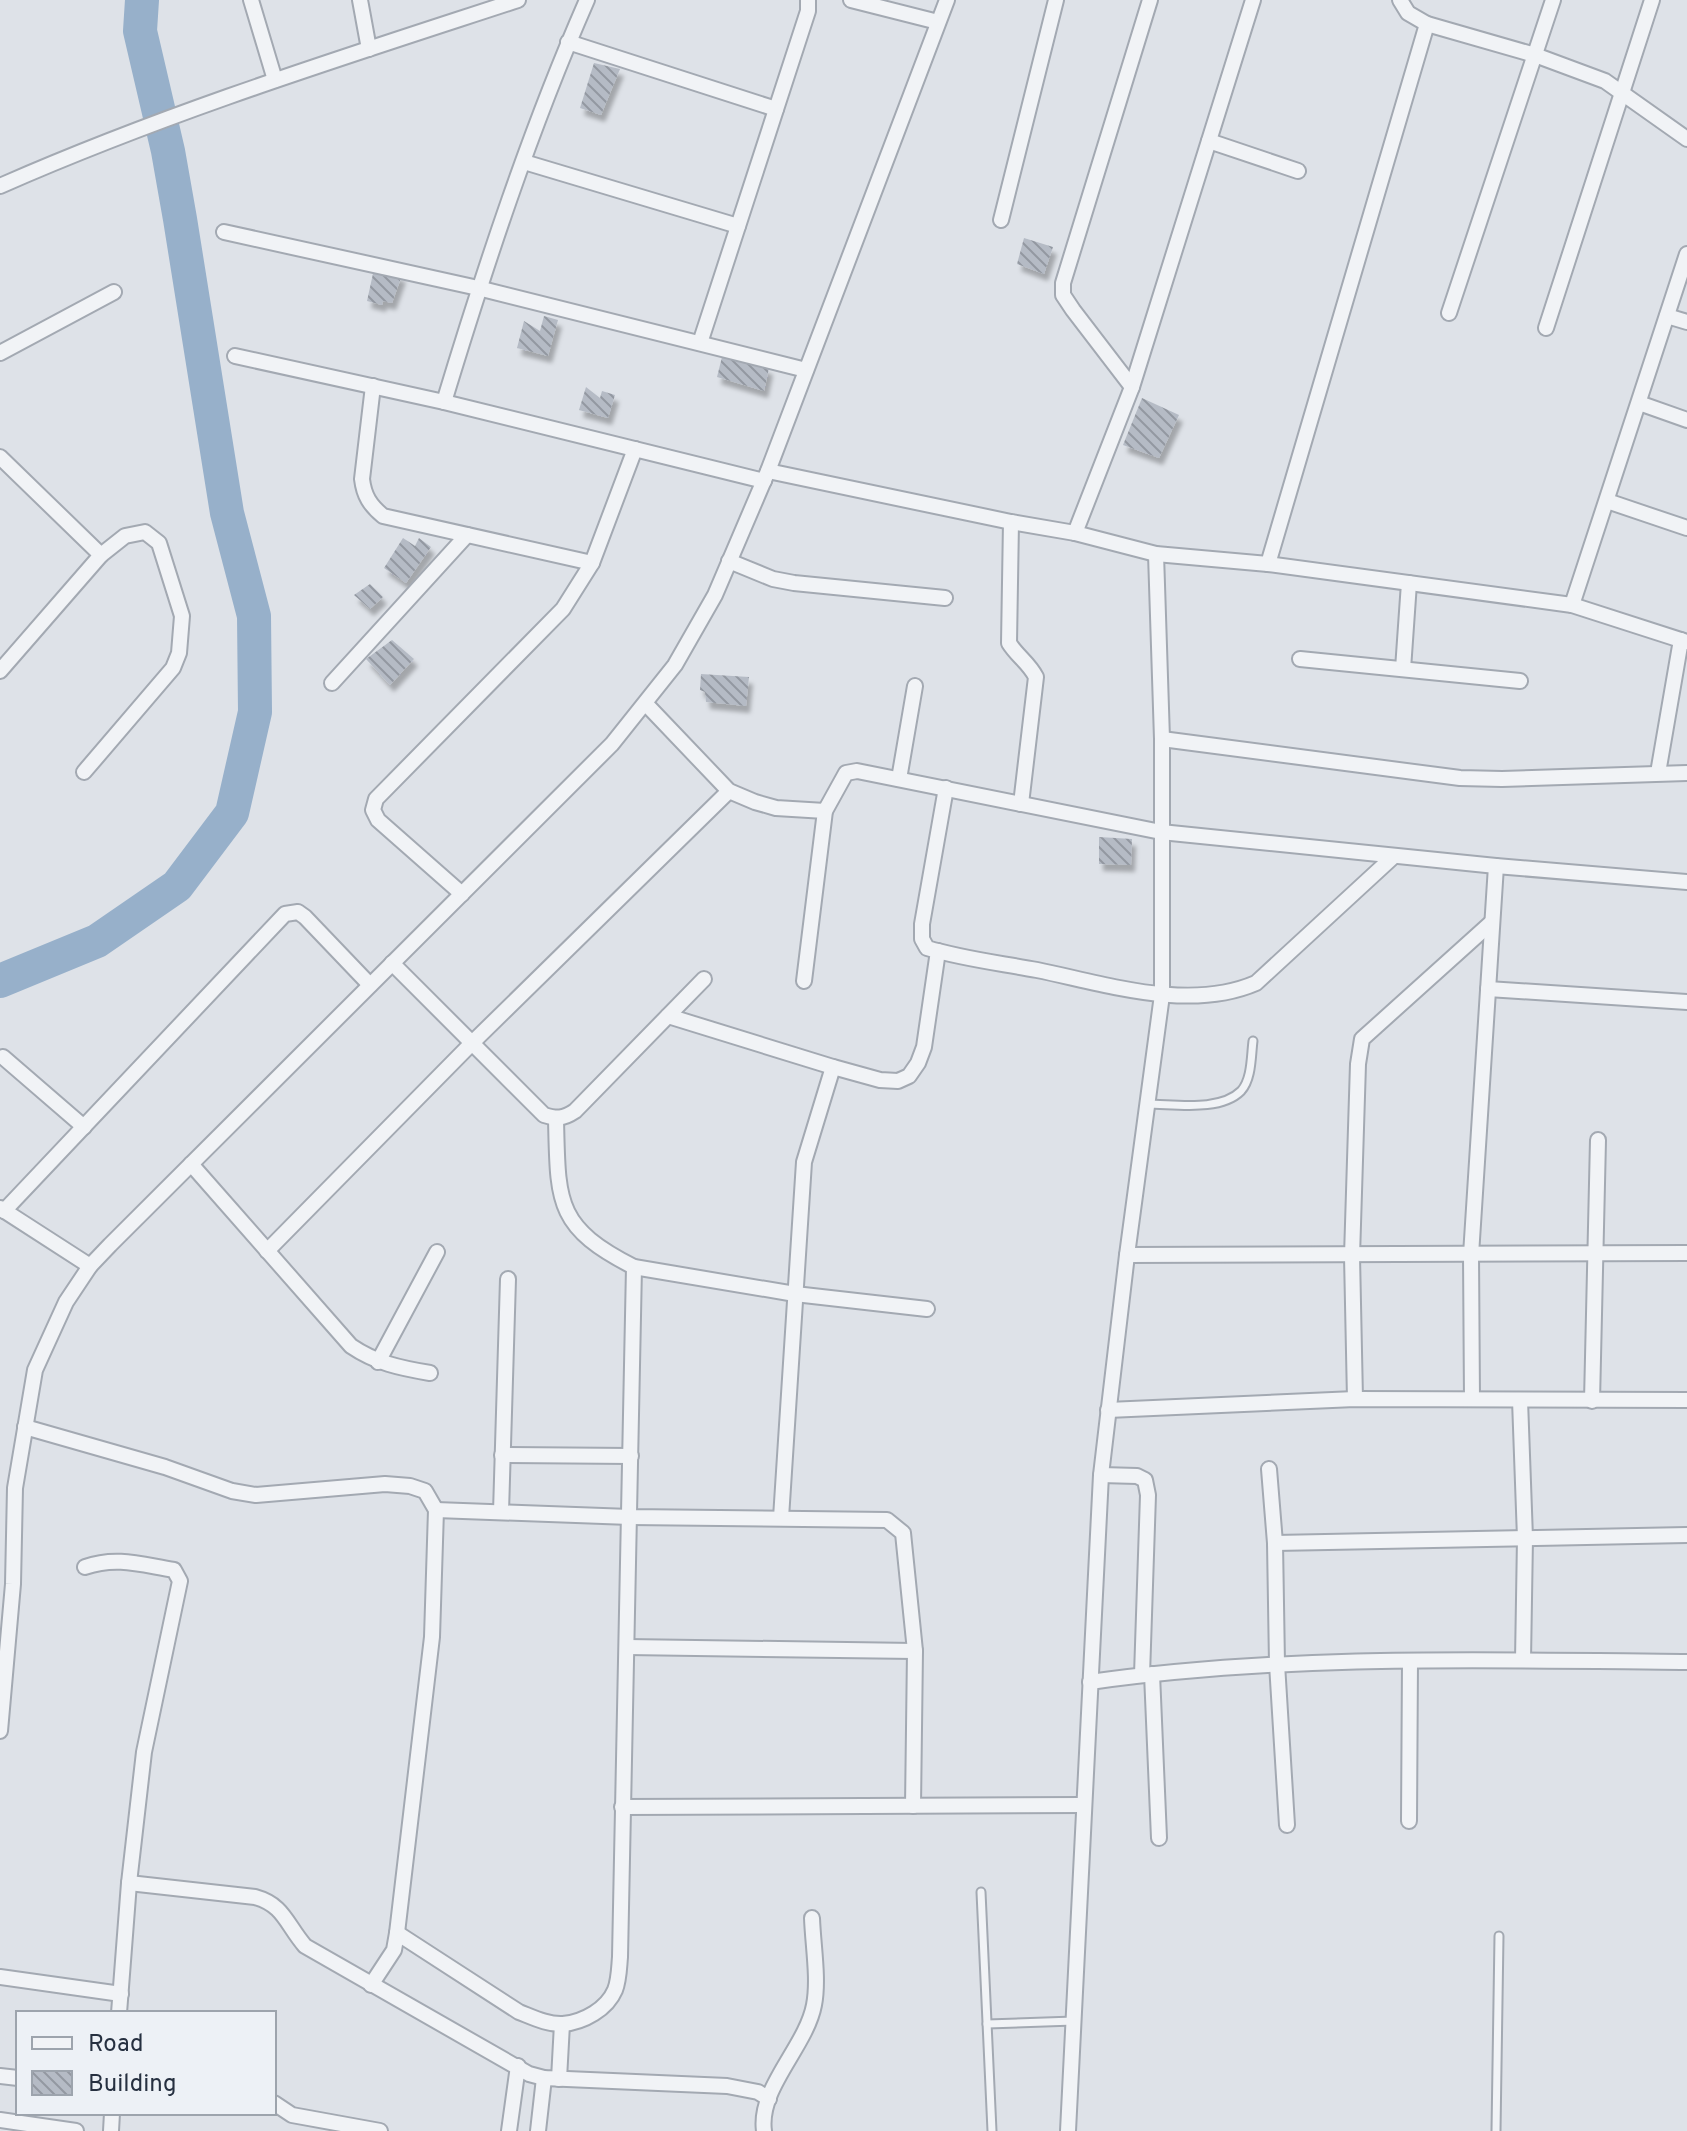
<svg xmlns="http://www.w3.org/2000/svg" width="1687" height="2131" viewBox="0 0 1687 2131" font-family="Overpass,sans-serif">
<style>
.lines{fill:none;stroke-linecap:round;stroke-linejoin:round}
.river{stroke:#97b0ca;stroke-width:34}
.building{fill:url(#building-back-hatch);filter:url(#shadow)}
.service-casing{stroke:#a3a9b2;stroke-width:11}
.minor-casing{stroke:#a3a9b2;stroke-width:18}
.service{stroke:#f1f3f6;stroke-width:7}
.minor{stroke:#f1f3f6;stroke-width:14}
</style>
<defs>
<pattern id="building-back-hatch" width="6" height="6" patternUnits="userSpaceOnUse" patternTransform="scale(2)"><rect width="6" height="6" fill="#b5bbc5"/><path d="M-1 5l2 2M0 0l6 6M5-1l2 2" fill="none" stroke="#9398a1"/></pattern>
<filter id="shadow"><feDropShadow dx="4" dy="7" stdDeviation="2" flood-color="#0004"/></filter>
</defs>
<rect width="100%" height="100%" fill="#dee2e8"/>
<g class="lines">
<path class="river" d="M0,981L97,941L177,886L232,813L255,712L254,616L227,513L180,219L168,151L140,31L142,0"/>
</g>
<g class="building">
<path d="M594,63L620,69L601,115L580,108Z"/>
<path d="M1024,238L1053,247L1044,274L1017,264Z"/>
<path d="M374,269L402,275L392,303L383,301L382,305L367,301Z"/>
<path d="M544,316L558,320L548,356L517,348L524,321L540,331Z"/>
<path d="M723,353L769,368L764,391L717,377Z"/>
<path d="M586,387L600,398L602,391L615,395L608,418L579,410Z"/>
<path d="M1142,398L1179,415L1159,458L1123,445Z"/>
<path d="M403,538L415,546L419,538L431,547L406,583L384,568Z"/>
<path d="M370,584L383,597L370,609L354,595Z"/>
<path d="M392,640L414,659L390,685L366,659Z"/>
<path d="M701,674L749,677L746,706L706,702L705,692L700,690Z"/>
<path d="M1099,837L1132,839L1131,865L1099,864Z"/>
</g>
<g class="lines">
<g class="service-casing">
<g id="service">
<path d="M1147,1104C1175,1104 1220,1112 1241,1091C1252,1079 1251,1056 1253,1041"/>
<path d="M981,1892L992,2131"/>
<path d="M987,2024L1074,2021"/>
<path d="M1496,2131L1499,1936"/>
</g>
</g>
<g class="minor-casing">
<g id="minor">
<path d="M251,0L275,80"/>
<path d="M360,0L369,49"/>
<path d="M851,0L938,22"/>
<path d="M1400,0L1408,13L1427,24L1535,55L1605,81L1687,139"/>
<path d="M568,42L776,109"/>
<path d="M1209,141L1298,171"/>
<path d="M524,162L738,226"/>
<path d="M0,186C168,112 344,57 518,0"/>
<path d="M1001,220L1056,0"/>
<path d="M224,232L478,288L806,370"/>
<path d="M1449,313L1553,0"/>
<path d="M1667,316L1687,322"/>
<path d="M1546,328L1652,0"/>
<path d="M700,343L808,11V0"/>
<path d="M0,353L114,292"/>
<path d="M235,356L444,402L764,481"/>
<path d="M373,386L362,479C364,496 370,505 383,516L592,563"/>
<path d="M1132,387L1073,310L1063,295V283L1150,0"/>
<path d="M444,402C485,267 530,130 587,0"/>
<path d="M1639,403L1687,420"/>
<path d="M0,457L101,555L0,671"/>
<path d="M768,471L1011,522L1075,533L1156,554L1268,564L1572,605L1687,642"/>
<path d="M1607,501L1687,528"/>
<path d="M1011,522L1009,643C1017,656 1029,663 1036,677L1021,804"/>
<path d="M1075,533L1132,387L1253,0"/>
<path d="M729,561L773,579L794,583L945,598"/>
<path d="M1268,564L1427,24"/>
<path d="M1572,605L1687,254"/>
<path d="M1300,659L1520,681"/>
<path d="M1403,669L1409,583"/>
<path d="M332,683L467,535"/>
<path d="M646,704L729,791L755,802L776,808L825,811"/>
<path d="M1162,739L1460,778L1502,779L1687,773"/>
<path d="M84,772L173,668L179,653L182,616L159,543L145,532L125,536L101,555"/>
<path d="M1658,773L1681,640"/>
<path d="M899,779L915,686"/>
<path d="M946,788L922,924V939L927,948C963,959 1000,963 1037,970C1106,984 1189,1012 1256,983L1394,856"/>
<path d="M462,894L378,820L373,810L376,799L563,609L592,563L635,449"/>
<path d="M392,963L544,1115C557,1119 563,1119 575,1111L704,979"/>
<path d="M804,981L825,811L846,773L857,771L1161,832L1496,866L1687,882"/>
<path d="M1488,989L1687,1002"/>
<path d="M668,1016L833,1067L880,1080L898,1081L909,1076L918,1063L924,1047L938,951"/>
<path d="M3,1057L84,1127"/>
<path d="M556,1119C558,1202 555,1227 634,1267L795,1294L927,1309"/>
<path d="M191,1164L351,1346C376,1363 400,1368 430,1373"/>
<path d="M0,1208L90,1266"/>
<path d="M4,1211L285,914L298,912L305,917L370,985"/>
<path d="M267,1251L472,1043L729,791"/>
<path d="M1127,1255L1687,1253"/>
<path d="M378,1362L437,1252"/>
<path d="M1355,1399L1352,1256L1358,1064L1362,1039L1492,922"/>
<path d="M1472,1399L1471,1255L1496,866"/>
<path d="M1520,1400L1525,1538L1523,1660"/>
<path d="M1592,1401L1598,1140"/>
<path d="M1108,1410L1355,1399L1687,1400"/>
<path d="M25,1427L165,1467L232,1491L256,1495L385,1484L410,1486L425,1491L436,1510L432,1637L397,1933L394,1950L371,1985"/>
<path d="M502,1455L631,1456"/>
<path d="M1269,1469L1275,1543L1277,1664L1287,1825"/>
<path d="M1101,1475L1137,1476L1145,1480L1148,1495L1142,1675"/>
<path d="M436,1510L630,1517L887,1520L903,1533L915,1651L913,1806"/>
<path d="M501,1512L508,1279"/>
<path d="M781,1518L804,1162L833,1067"/>
<path d="M1275,1543L1687,1535"/>
<path d="M85,1567C117,1556 142,1565 174,1570L180,1581L144,1752L129,1883L119,2013"/>
<path d="M627,1647L915,1651"/>
<path d="M1152,1674L1159,1838"/>
<path d="M1090,1682C1287,1654 1488,1660 1687,1662"/>
<path d="M0,1731L13,1584L15,1488L35,1370L66,1302L90,1266L110,1245L612,744L675,665L715,595L768,471L947,0"/>
<path d="M622,1807L1083,1805"/>
<path d="M1409,1821L1410,1662"/>
<path d="M129,1883L255,1897C284,1905 286,1924 305,1946L529,2074L544,2078L727,2086L758,2092L769,2099"/>
<path d="M397,1933L519,2012C532,2017 548,2025 563,2024C584,2022 607,2009 615,1990C619,1980 619,1968 620,1957L634,1267"/>
<path d="M0,1977L121,1994"/>
<path d="M0,2076L18,2078"/>
<path d="M559,2079L562,2024"/>
<path d="M274,2103L292,2115L380,2131"/>
<path d="M0,2120L76,2131"/>
<path d="M111,2131L112,2113"/>
<path d="M509,2131L518,2066"/>
<path d="M538,2131L544,2078"/>
<path d="M764,2131C758,2088 806,2047 814,2005C819,1979 813,1946 812,1918"/>
<path d="M1068,2131L1101,1475L1127,1255L1162,995V739L1156,554"/>
</g>
</g>
<use href="#service" class="service"/>
<use href="#minor" class="minor"/>
</g>
<rect x="16" y="2011" width="260" height="104" fill="#edf1f6" stroke="#9da4ad" stroke-width="2"/>
<rect x="32" y="2037" width="40" height="12" fill="#f1f3f6" stroke="#9da4ad" stroke-width="2"/>
<text x="88" y="2051" font-size="24" fill="#263040">Road</text>
<rect x="32" y="2071" width="40" height="24" fill="url(#building-back-hatch)" stroke="#9da4ad" stroke-width="2"/>
<text x="88" y="2091" font-size="24" fill="#263040">Building</text>
</svg>
